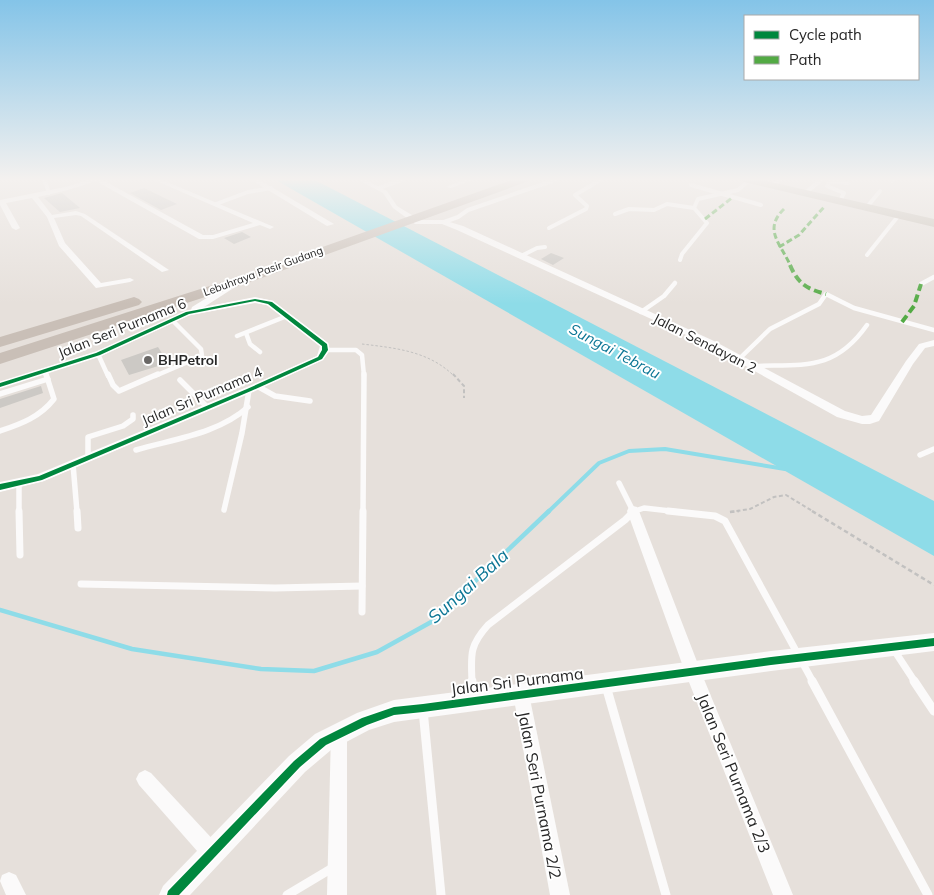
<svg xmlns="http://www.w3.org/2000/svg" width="934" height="895" viewBox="0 0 934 895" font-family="Mulish,sans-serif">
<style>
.water{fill:#8edce8}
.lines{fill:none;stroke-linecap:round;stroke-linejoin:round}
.stream-far1{stroke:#8edce8;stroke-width:4}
.stream{stroke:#8edce8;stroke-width:4.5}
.building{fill:#ccc9c5}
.path-far2{stroke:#c2c1c0;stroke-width:1;stroke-dasharray:2.5 2;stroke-linecap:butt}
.path-far1{stroke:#c2c1c0;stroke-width:2;stroke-dasharray:4 2.5;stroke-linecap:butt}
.path{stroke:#c2c1c0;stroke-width:2.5;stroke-dasharray:4.5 3;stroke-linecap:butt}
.service-far4{stroke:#fbfafa;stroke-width:4}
.service-far3{stroke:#fbfafa;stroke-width:4.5}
.service-far2{stroke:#fbfafa;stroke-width:5.5}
.service-far1{stroke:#fbfafa;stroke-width:7}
.service{stroke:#fbfafa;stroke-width:9}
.minor{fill:#fbfafa;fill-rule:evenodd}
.tertiary{fill:#fbfafa;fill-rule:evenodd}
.primary{fill:#c8c1b7;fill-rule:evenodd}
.trunk{fill:#c9bfb7;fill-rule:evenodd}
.quiet-far1{stroke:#53aa44;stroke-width:3;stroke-dasharray:6 3;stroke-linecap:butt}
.quiet{stroke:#53aa44;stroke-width:4;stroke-dasharray:8 4;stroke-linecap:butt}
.cycleway-casing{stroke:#fff;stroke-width:3}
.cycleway{fill:#00873e;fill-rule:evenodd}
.poi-dot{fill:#6a6866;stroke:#fff;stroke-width:2}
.labels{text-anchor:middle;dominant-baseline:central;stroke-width:4;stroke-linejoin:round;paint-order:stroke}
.far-street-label{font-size:11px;fill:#272727;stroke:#fff}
.street-label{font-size:14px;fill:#272727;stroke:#fff}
.poi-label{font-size:14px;font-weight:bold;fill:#272727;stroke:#fff;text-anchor:start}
.water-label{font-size:15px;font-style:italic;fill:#0c7695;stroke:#fff}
.near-street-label{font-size:16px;fill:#272727;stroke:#fff}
.near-water-label{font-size:18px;font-style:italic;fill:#0c7695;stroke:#fff}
</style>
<rect width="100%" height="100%" fill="#e6e0db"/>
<path class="water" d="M274,179H313L934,501V556Z"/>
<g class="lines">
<path class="stream-far1" d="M548,512L599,463L629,451L665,449L785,469"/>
<path class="stream" d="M0,610L132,649L261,669L314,671L377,652L433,621L549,511"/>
</g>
<g class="building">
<path d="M144,188L177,204L161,210L130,193Z"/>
<path d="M62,193L80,208L60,212L44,198Z"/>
<path d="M242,232L251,237L234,244L224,238Z"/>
<path d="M551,253L564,258L553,265L541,259Z"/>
<path d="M158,347L168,363L129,375L121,360Z"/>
<path d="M41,386L43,393L0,408V399Z"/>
</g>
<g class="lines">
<path class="path-far2" d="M362,344C395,348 429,351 454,376"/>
<g class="path-far1">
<path d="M453,374L464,386V398"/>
<path d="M730,512L750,509L774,497L786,495L814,512"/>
</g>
<g class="path">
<path d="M812,511L934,585"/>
<path d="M730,512L739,511"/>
</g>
<g class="service-far4">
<path d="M44,179L49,193"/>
<path d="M828,181L848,183"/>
<path d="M830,181L827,186L844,193L840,201"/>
<path d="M892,181L894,179"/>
<path d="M691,185L761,205"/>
<path d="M772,186L781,179"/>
<path d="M379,188L404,179"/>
<path d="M216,204L248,192L271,188"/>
<path d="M867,207L880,191"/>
<path d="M615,214L629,209L654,210L667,204L694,208"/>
<path d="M444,222L458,217L468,210L558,179"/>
<path d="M549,228L586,209L587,206L575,195L602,179"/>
<path d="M867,255L899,215"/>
<path d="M521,256L537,248L545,247"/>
<path d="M680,260L682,254L707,223L694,208L698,199L738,190L749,180"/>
</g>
<g class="service-far3">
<path d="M921,284L934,277"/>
<path d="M641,312L664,296L675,283"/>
<path d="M246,333L250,344L260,352"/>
<path d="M237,336L287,316"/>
<path d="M325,350H356L362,355L364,376"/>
<path d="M98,354L108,376"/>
<path d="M739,359L770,329L819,304L826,294L854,308L934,330"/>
<path d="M752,366C803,364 834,372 867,325"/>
<path d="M45,372L46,376"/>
<path d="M155,376L202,356L201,349L173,321"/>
</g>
<g class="service-far2">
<path d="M108,374L113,385L119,391L158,374"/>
<path d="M180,380L207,407"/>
<path d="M257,386L275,396L310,401"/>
<path d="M0,394L48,379"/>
<path d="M0,431C21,424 40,417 54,399L46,374"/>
<path d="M136,450C173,439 218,434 248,407"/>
<path d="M920,455L934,449"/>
<path d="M88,458V437L123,426L133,419V415"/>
<path d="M73,464L77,512"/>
<path d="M19,483V512"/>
<path d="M619,483L633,511"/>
<path d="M224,510L242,433L249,390"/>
<path d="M363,512L364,374"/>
<path d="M632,512L644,508L679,512"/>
</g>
<g class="service-far1">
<path d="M19,511L20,555"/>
<path d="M77,511L78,528"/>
<path d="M668,511L715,516L725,521L813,682"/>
<path d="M81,584L275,588L362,586"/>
<path d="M362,612L363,511"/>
<path d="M894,650L915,682"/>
<path d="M472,682C471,655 469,646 488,625L625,520L634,511"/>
</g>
<g class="service">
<path d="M472,681L473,696"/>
<path d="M812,681L928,895"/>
<path d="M914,681L934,711"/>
<path d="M606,686L666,895"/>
<path d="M423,710L441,895"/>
<path d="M287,895L334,867"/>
</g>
<g class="minor">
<path d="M91,179H101L203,235H213L253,223L152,179H160L274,227L270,229L260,225L213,239H199L96,181L68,190L38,197L52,215L76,211L85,214L169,270L162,272L81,216L76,215L54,218L65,243L101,283L130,278L134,280L130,282L96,288L59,246L47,217L32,198L6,203L20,228L16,230L12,228L0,205V200L65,187Z"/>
<path d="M250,179H258L334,224L327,226Z"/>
<path d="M356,179H364L387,191L397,206L420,220H443L463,226L714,341L845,411L862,416L871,415L906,361L919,344L934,340V346L925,348L913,364L879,421L870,424H862L837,417L708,345L457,230L442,224H415L393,208L383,193Z"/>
<path d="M466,179H475L451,188L446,187Z"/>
<path d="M819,179H826L807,194H803V192Z"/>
<path d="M236,280L243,282L204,307L255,297L273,301L328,343L330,350L323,360L253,392L44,481L0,492V482L38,474L245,388L317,356L320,346L267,305L255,303L190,315L101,356L0,388V382L95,352L191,310L192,307Z"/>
<path d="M633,506L637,507L639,511L701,672L793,895H773L685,672L627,511L629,507Z"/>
<path d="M521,686L527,688L529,694L570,895H550L513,694L515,688Z"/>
<path d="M339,726L345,728L347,734V895H327L331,734L333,728Z"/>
<path d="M145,770L151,773L219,846L221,853L219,860L212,862L205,860L139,785L136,779L139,773Z"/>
<path d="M9,872L16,875L26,895H6L0,881L2,875Z"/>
</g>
<path class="tertiary" d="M934,633V651L771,671L394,722L369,730L331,750L305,772L190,895H159L163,886L289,756L315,734L357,713L394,700L771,651Z"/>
<path class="primary" d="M739,179H758L934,219V227L744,182Z"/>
<g class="trunk">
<path d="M514,179H531L529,181L248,283L0,364V353L238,277Z"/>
<path d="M134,297L139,299L142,302L139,305L0,347V337Z"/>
</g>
<g class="quiet-far1">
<path d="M784,209C762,230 782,245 791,267"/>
<path d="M705,219L733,197"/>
<path d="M779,247L799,235L824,207"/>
</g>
<g class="quiet">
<path d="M790,265C798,284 807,289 826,294"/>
<path d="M902,322L914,306L921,284"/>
</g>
<g class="cycleway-casing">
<g id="cycleway">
<path d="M255,299L272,302L327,344L328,350L322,359L251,391L42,480L0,490V484L39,476L247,389L318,357L322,350V346L268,304L255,301L189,314L100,355L0,387V383L96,353L186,312Z"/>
<path d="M934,638V646L771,665L423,712L394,715L367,725L326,745L300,767L179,895H167L168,891L294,761L320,739L362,718L394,707L423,704L771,657Z"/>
</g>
</g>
<use href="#cycleway" class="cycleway"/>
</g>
<linearGradient id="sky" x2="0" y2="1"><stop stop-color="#84c4e8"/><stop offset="0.59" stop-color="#f4f1ef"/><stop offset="1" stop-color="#f4f1ef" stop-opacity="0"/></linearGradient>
<rect width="934" height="304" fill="url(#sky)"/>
<circle class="poi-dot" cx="148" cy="360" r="5"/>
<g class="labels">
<g class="far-street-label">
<text transform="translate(263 271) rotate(-20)">Lebuhraya Pasir Gudang</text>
</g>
<g class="street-label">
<text transform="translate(122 328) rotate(-22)">Jalan Seri Purnama 6</text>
<text transform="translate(705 343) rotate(27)">Jalan Sendayan 2</text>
<text transform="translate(202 396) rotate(-23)">Jalan Sri Purnama 4</text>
</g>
<g class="poi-label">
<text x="158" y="360">BHPetrol</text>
</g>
<g class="water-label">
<text transform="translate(615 351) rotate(28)">Sungai Tebrau</text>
</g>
<g class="near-street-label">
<text transform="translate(517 681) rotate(-7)">Jalan Sri Purnama</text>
<text transform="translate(734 773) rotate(68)">Jalan Seri Purnama 2/3</text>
<text transform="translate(540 795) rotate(79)">Jalan Seri Purnama 2/2</text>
</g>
<g class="near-water-label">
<text transform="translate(468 586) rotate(-42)">Sungai Bala</text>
</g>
</g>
<rect x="744" y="15" width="175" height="65" fill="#ffffff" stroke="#a9a9a9"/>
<rect x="754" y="31" width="25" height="8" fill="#00873e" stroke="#a9a9a9"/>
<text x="789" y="40" font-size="15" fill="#272727">Cycle path</text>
<rect x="754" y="56" width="25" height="8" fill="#53aa44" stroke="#a9a9a9"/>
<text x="789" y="65" font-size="15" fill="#272727">Path</text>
</svg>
